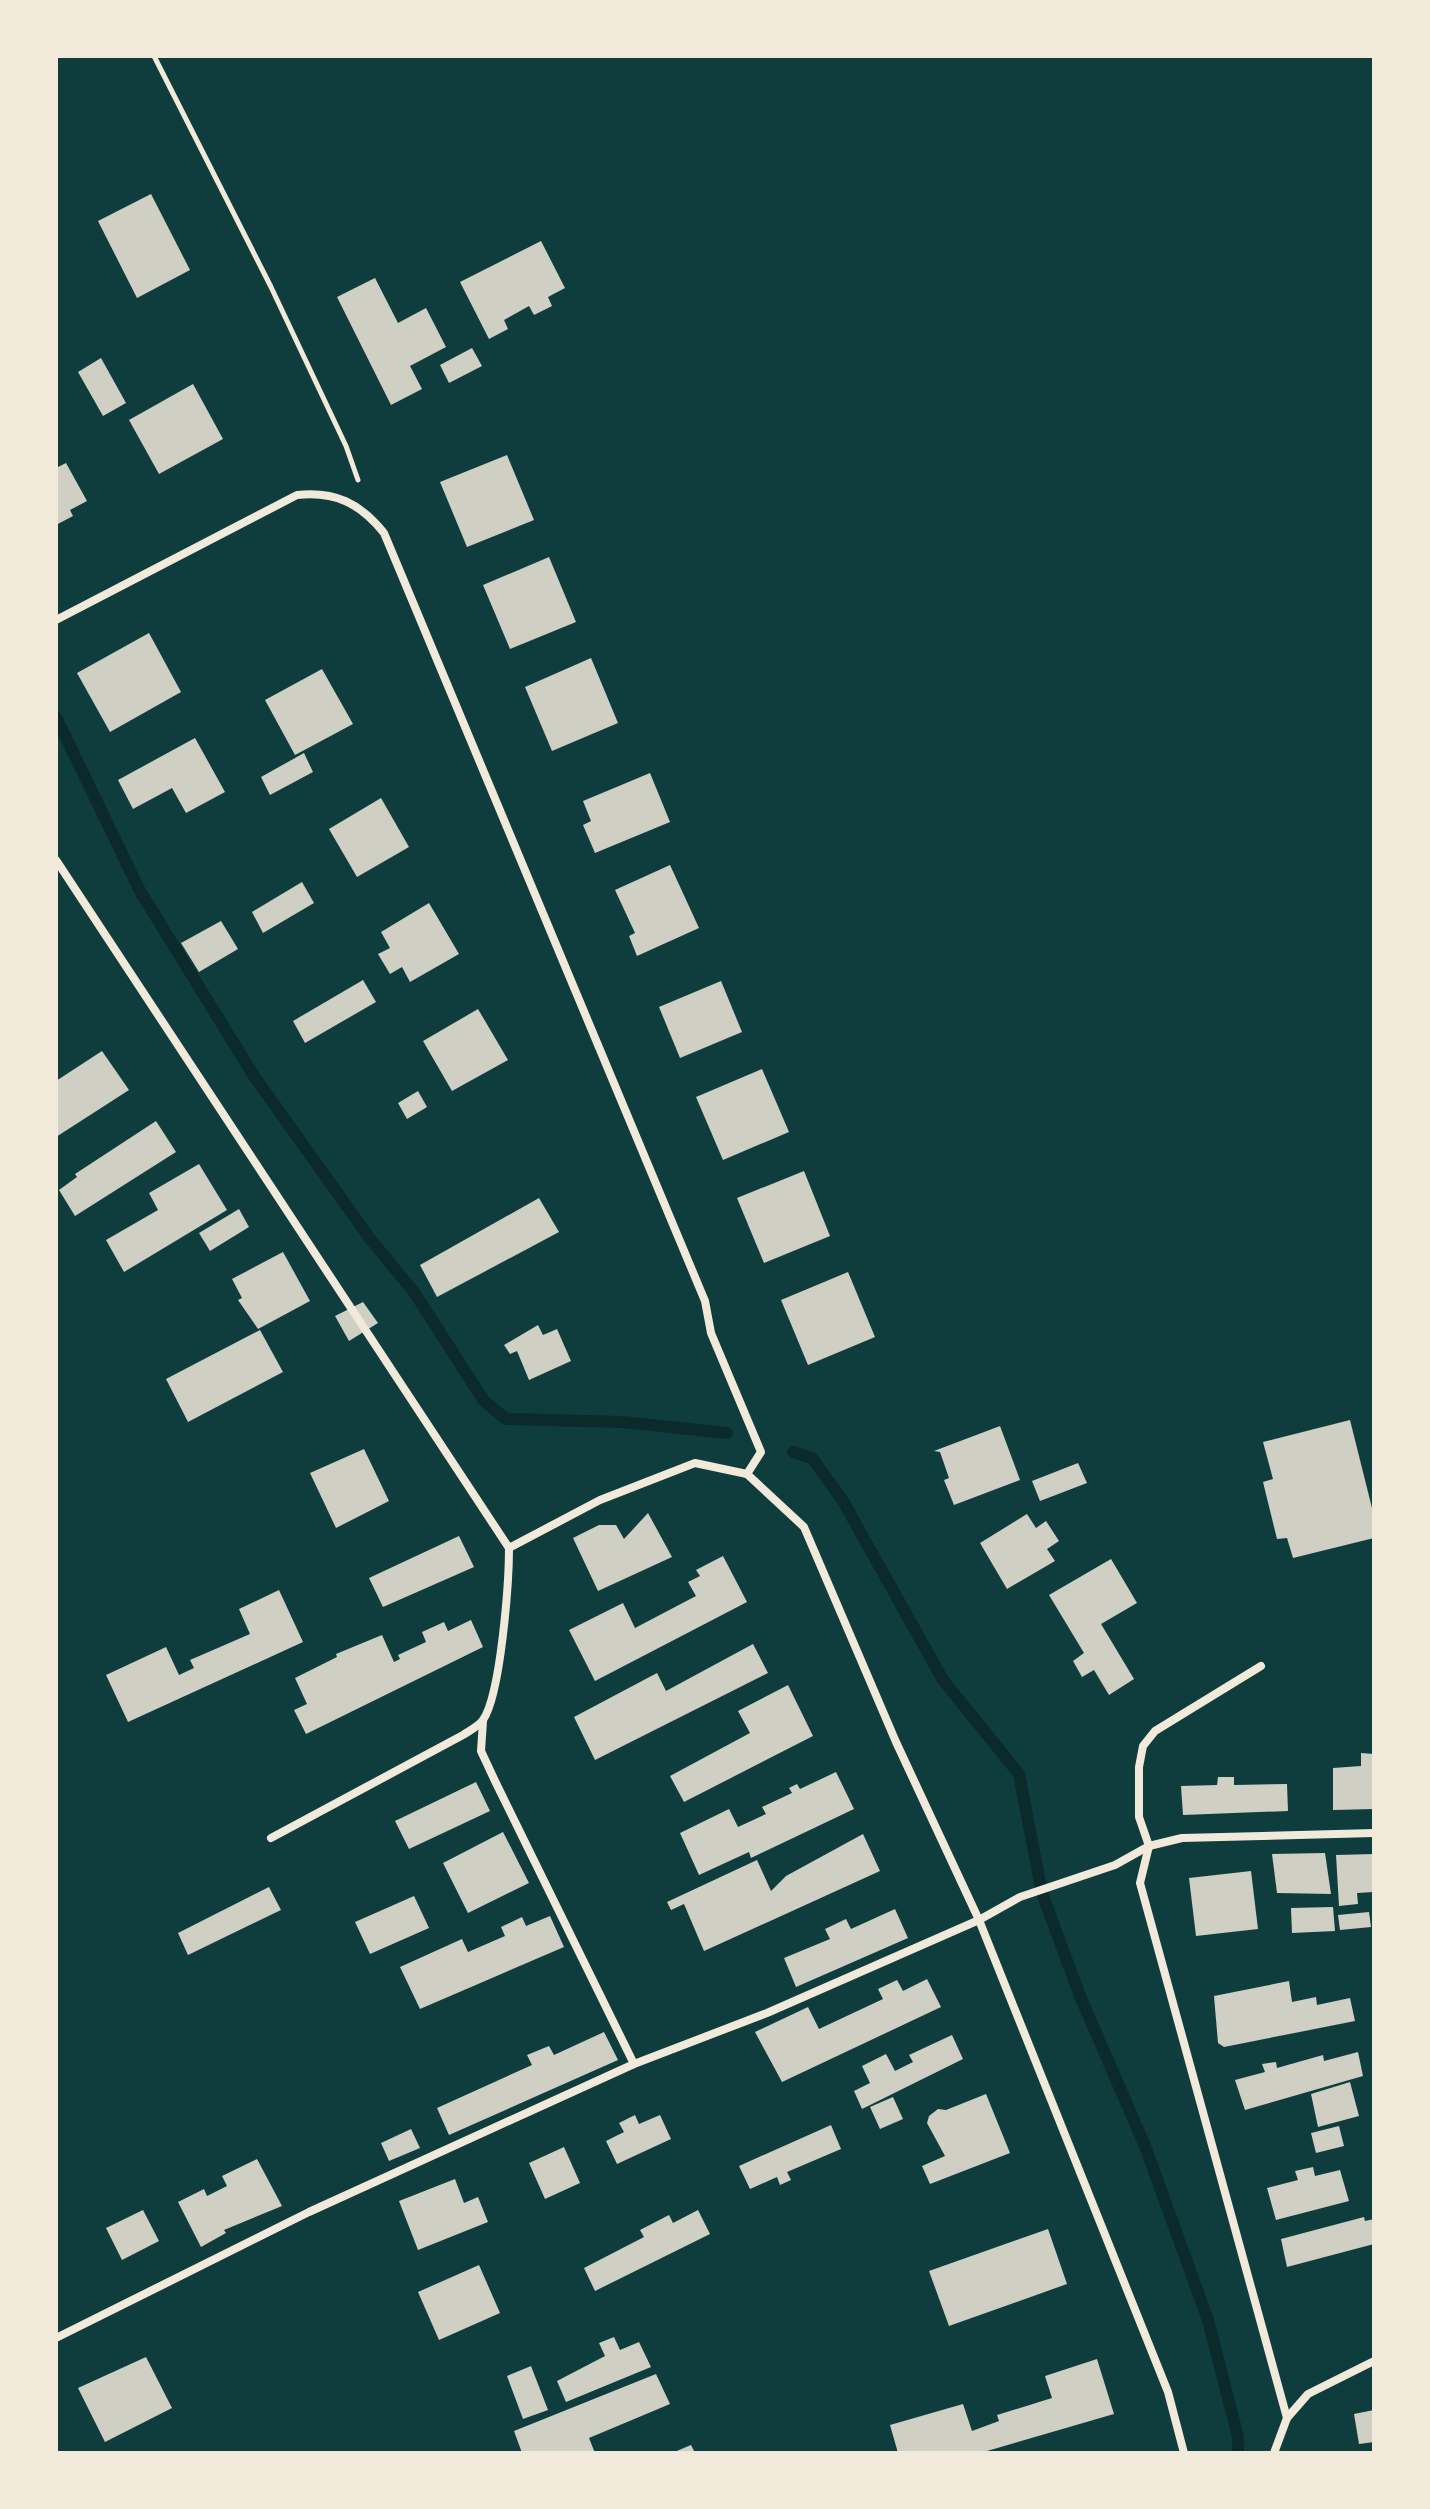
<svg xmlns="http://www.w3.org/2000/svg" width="1430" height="2509" viewBox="0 0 1430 2509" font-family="'Times New Roman',serif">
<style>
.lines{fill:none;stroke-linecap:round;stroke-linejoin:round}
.stream{stroke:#0a2a2b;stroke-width:12}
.building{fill:#cfcfc3}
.path{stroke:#f1e9da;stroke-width:5}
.minor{stroke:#f1e9da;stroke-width:8}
</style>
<rect width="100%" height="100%" fill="#0f3d3e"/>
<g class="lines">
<g class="stream">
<path d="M56,717L140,891L254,1076L371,1240L414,1292L484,1401L506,1419L622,1422L727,1433"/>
<path d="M793,1452L812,1458L843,1501L943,1680L1019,1774L1042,1893L1080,1996L1145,2146L1208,2320L1238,2437V2453"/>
</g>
</g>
<g class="building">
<path d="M151,194L190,270L137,298L98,221Z"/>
<path d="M541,241L565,288L548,297L552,306L534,315L529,306L504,320L508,329L489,339L460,282Z"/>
<path d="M375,278L398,323L426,308L446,347L410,366L422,389L391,405L337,297Z"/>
<path d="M472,348L482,366L449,383L440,365Z"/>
<path d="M101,358L126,403L103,416L78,372Z"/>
<path d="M193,384L223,439L159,474L129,420Z"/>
<path d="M507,455L534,520L467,547L440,482Z"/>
<path d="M66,463L87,501L70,510L73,516L56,525V468Z"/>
<path d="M549,557L576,622L510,649L483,585Z"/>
<path d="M149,633L181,692L110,732L77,673Z"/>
<path d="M591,658L618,723L552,751L525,687Z"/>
<path d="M322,669L353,724L295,755L265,700Z"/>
<path d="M195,738L225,792L186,813L172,788L133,809L118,780Z"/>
<path d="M304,753L313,772L270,795L261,777Z"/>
<path d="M650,773L670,822L595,853L583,825L591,821L583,801Z"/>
<path d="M381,798L409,847L357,877L329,829Z"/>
<path d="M670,865L699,928L637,956L629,936L635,933L615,890Z"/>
<path d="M302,882L314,903L263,933L252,912Z"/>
<path d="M429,903L459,954L410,982L402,967L390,974L378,954L390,948L381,932Z"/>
<path d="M221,921L238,949L199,972L181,943Z"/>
<path d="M363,980L376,1002L305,1043L293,1021Z"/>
<path d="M721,981L742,1032L680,1058L659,1007Z"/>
<path d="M478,1009L508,1060L452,1091L423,1041Z"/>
<path d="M102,1051L129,1090L56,1137V1081Z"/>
<path d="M762,1069L789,1132L723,1160L696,1097Z"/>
<path d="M418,1091L427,1107L407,1119L398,1103Z"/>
<path d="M156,1121L176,1152L75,1216L59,1190L77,1177L75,1174Z"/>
<path d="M199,1164L227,1210L124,1272L106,1240L158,1210L149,1193Z"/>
<path d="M804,1171L830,1236L764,1263L737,1198Z"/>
<path d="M539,1198L559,1232L437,1297L420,1265Z"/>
<path d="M239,1209L249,1227L210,1251L199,1233Z"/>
<path d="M283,1252L310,1301L258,1329L238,1300L242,1298L232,1279Z"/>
<path d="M848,1272L875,1337L808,1365L781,1300Z"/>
<path d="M363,1302L378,1323L349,1341L335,1316Z"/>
<path d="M538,1325L543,1335L557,1329L571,1361L529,1380L517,1351L510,1354L504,1345Z"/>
<path d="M260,1330L283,1372L188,1422L166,1379Z"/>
<path d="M1350,1420L1374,1516V1538L1293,1558L1287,1538L1277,1539L1263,1482L1273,1479L1263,1442Z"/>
<path d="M1000,1426L1020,1480L954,1505L944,1480L949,1478L940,1452L934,1451Z"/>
<path d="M364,1449L389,1501L336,1528L310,1473Z"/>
<path d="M1078,1463L1087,1483L1040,1501L1032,1481Z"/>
<path d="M648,1513L672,1557L598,1591L573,1538L599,1525H616L624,1539Z"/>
<path d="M1027,1514L1036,1528L1046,1521L1059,1541L1047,1549L1055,1561L1007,1589L980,1543Z"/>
<path d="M459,1536L474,1567L383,1607L369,1578Z"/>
<path d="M723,1556L747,1602L595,1681L569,1630L623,1603L635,1628L696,1596L688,1582L700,1576L696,1570Z"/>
<path d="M1111,1559L1137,1603L1101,1624L1134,1679L1109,1695L1094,1670L1082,1677L1073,1661L1084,1653L1049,1595Z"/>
<path d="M279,1590L303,1642L128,1722L106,1675L166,1647L179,1675L194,1668L190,1660L250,1634L239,1609Z"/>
<path d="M471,1620L483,1647L306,1734L294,1710L307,1704L295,1678L337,1657L336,1654L382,1635L394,1662L400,1659L398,1655L426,1642L422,1632L444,1622L448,1631Z"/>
<path d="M753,1644L768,1673L595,1760L574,1717L657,1673L666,1691Z"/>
<path d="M788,1685L813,1736L684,1802L670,1776L750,1733L738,1711Z"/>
<path d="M1361,1753L1374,1754V1809L1333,1810V1768L1361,1766Z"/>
<path d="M836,1772L854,1809L751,1858L749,1852L699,1875L680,1833L729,1809L738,1827L766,1814L762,1807L792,1793L789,1788L797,1784L800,1789Z"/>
<path d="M1218,1777H1234V1785L1287,1784L1288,1811L1183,1815L1181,1786L1217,1785Z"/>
<path d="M476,1782L490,1811L409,1849L395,1821Z"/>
<path d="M503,1832L529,1883L468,1913L443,1863Z"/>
<path d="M863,1834L880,1871L704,1951L684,1904L671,1910L667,1902L757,1860L771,1891L786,1876Z"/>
<path d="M1325,1853L1331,1894L1277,1893L1272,1854Z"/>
<path d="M1374,1854V1892L1357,1893L1358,1904L1339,1906L1336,1855Z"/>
<path d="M1251,1871L1258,1929L1196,1936L1189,1878Z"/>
<path d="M269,1887L281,1910L188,1955L178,1933Z"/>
<path d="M414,1896L429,1928L370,1954L355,1922Z"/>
<path d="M1333,1907L1335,1931L1292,1933L1291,1908Z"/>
<path d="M895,1909L908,1938L796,1987L784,1958L830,1939L825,1929L846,1919L851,1929Z"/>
<path d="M1369,1912L1371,1927L1340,1930L1338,1915Z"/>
<path d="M550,1916L564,1947L420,2009L400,1967L462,1939L468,1952L505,1936L501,1927L522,1917L526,1926Z"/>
<path d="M927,1979L941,2007L782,2082L755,2032L808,2007L819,2029L883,1999L878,1989L897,1980L903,1991Z"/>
<path d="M1289,1981L1292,2002L1316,1997L1317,2005L1350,1998L1355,2021L1224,2047L1218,2043L1214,1996Z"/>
<path d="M604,2032L618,2060L449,2135L437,2108L532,2065L527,2055L549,2046L554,2055Z"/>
<path d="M952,2035L963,2059L862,2109L854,2091L870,2083L862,2066L886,2054L895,2071L913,2062L909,2055Z"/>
<path d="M1358,2052L1363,2076L1245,2110L1235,2080L1265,2072L1262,2064L1276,2062L1277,2068L1323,2055L1324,2061Z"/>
<path d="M1350,2082L1359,2116L1318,2127L1311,2094Z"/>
<path d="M986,2094L1010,2153L930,2184L922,2166L945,2156L927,2123L929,2116L938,2109L946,2110Z"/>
<path d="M893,2097L903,2119L880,2129L870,2107Z"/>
<path d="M635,2115L639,2124L660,2115L671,2139L617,2164L606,2141L624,2132L619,2123Z"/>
<path d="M831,2125L841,2149L787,2172L791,2180L780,2185L777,2177L750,2189L739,2166Z"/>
<path d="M1339,2126L1344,2146L1316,2153L1311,2133Z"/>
<path d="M411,2129L420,2148L389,2161L381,2143Z"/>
<path d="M564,2147L580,2183L545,2199L529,2163Z"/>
<path d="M257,2159L282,2206L224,2230L226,2233L201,2247L178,2202L204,2189L207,2196L227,2186L222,2176Z"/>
<path d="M1313,2167L1315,2176L1340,2170L1349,2201L1276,2220L1267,2188L1298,2180L1295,2171Z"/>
<path d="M455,2179L464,2203L478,2197L488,2222L418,2250L399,2201Z"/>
<path d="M143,2210L159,2241L122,2260L106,2228Z"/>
<path d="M698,2210L710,2234L595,2291L584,2268L644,2237L640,2230L669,2215L673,2223Z"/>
<path d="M1364,2217L1365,2221L1374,2219V2244L1287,2267L1281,2239Z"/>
<path d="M1048,2229L1067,2284L949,2326L929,2271Z"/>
<path d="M479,2265L500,2313L439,2340L418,2292Z"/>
<path d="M614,2337L620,2350L639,2342L651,2367L566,2402L557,2381L605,2356L599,2343Z"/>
<path d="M146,2357L172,2408L105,2442L78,2388Z"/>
<path d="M1097,2359L1114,2414L980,2453H898L890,2425L963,2404L972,2431L999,2421L997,2415L1052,2398L1045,2376Z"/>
<path d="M531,2366L548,2410L523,2419L507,2376Z"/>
<path d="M656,2374L670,2404L589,2438L595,2453H522L514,2431Z"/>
<path d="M1374,2410V2442L1359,2444L1354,2414Z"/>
<path d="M691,2445L695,2453H672Z"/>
</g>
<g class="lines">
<path class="path" d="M154,56L271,287L346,446L358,480"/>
<g class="minor">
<path d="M56,620L297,495C335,491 360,503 384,533L705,1301L711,1333L761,1452L747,1474L804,1527L896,1742L979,1920L1168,2392L1184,2453"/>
<path d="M56,860L509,1548L600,1500L695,1463L747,1474"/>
<path d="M1261,1666L1155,1731L1143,1746L1139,1767V1817L1149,1846L1140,1883L1287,2418L1274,2453"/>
<path d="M483,1721L481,1751L495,1781L634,2064"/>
<path d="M271,1838L463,1735C469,1731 479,1726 483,1720C501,1694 509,1581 509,1548"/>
<path d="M56,2338L309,2212L634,2064L767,2013L979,1920L1020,1897L1115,1865L1149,1846L1182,1838L1374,1833"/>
<path d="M1287,2418L1308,2394L1374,2361"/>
</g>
</g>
<rect width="1430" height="2509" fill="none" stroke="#f1e9da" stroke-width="116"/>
</svg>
